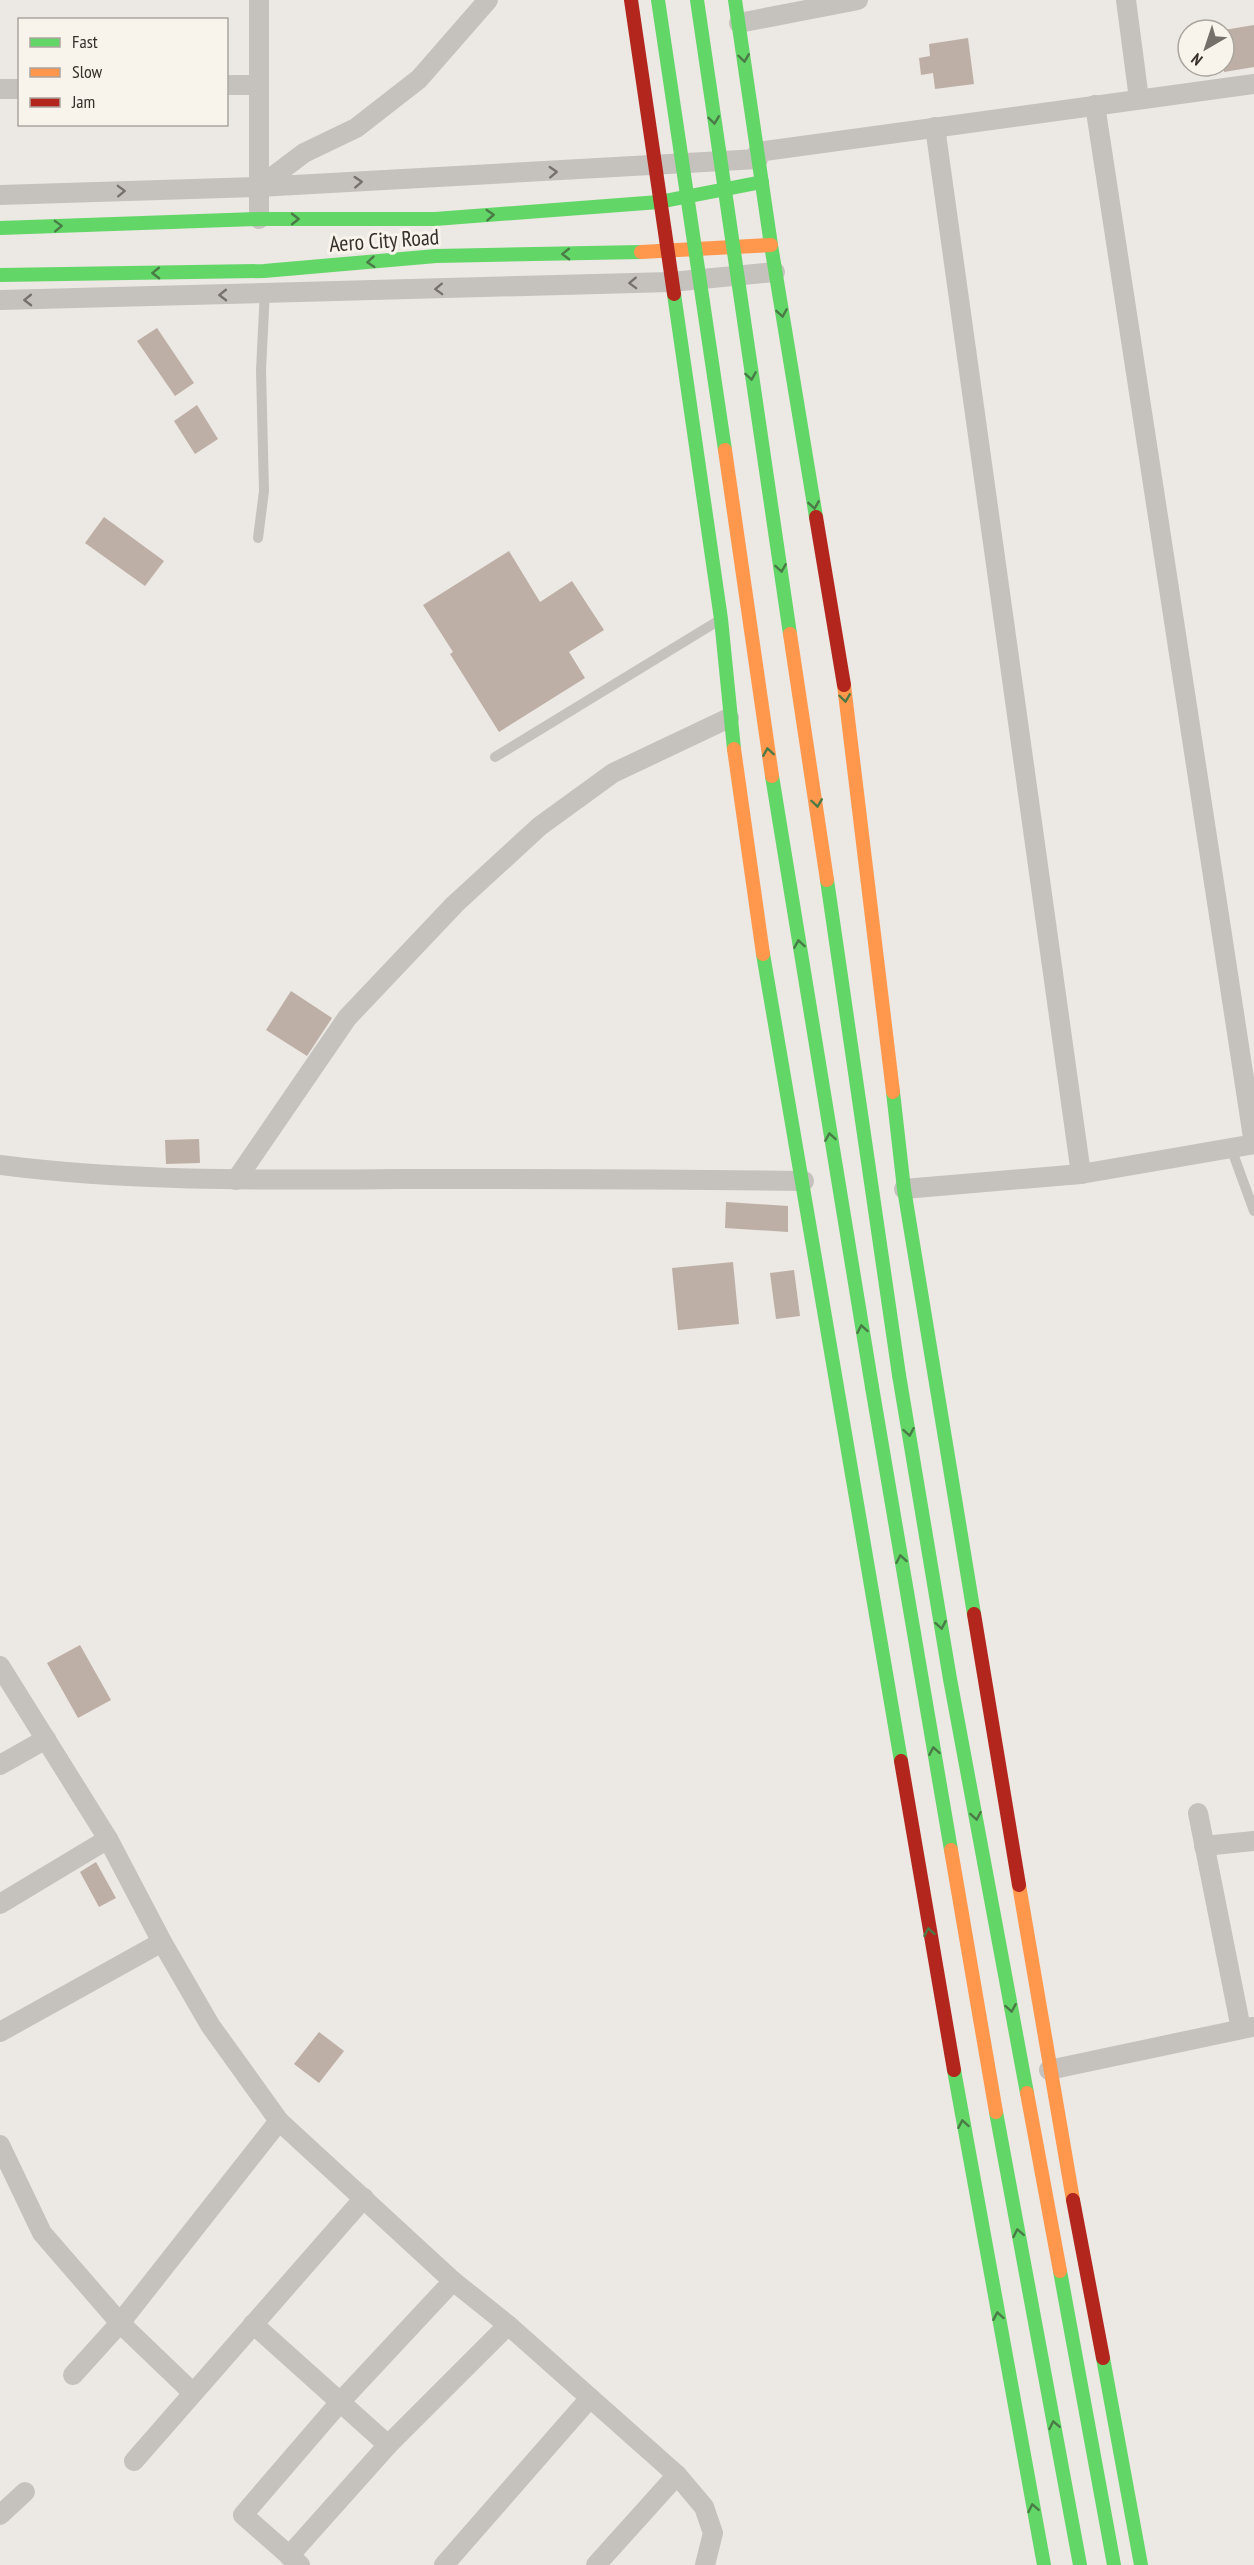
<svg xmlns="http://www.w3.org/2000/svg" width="1254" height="2565" viewBox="0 0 1254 2565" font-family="'PT Sans Narrow',sans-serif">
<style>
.building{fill:#beafa6}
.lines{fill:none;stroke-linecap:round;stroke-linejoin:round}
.lane{stroke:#c5c1bc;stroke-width:10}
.street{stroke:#c5c1bc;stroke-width:20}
.fast{stroke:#63d668;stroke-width:14}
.slow{stroke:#ff974d;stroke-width:14}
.jam{stroke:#b3261e;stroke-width:14}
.fast-bridge{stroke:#63d668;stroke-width:14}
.slow-bridge{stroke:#ff974d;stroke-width:14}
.oneway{stroke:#4a7a46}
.oneway2{stroke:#76716c}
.labels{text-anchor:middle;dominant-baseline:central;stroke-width:6;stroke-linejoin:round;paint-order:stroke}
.street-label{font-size:22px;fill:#362f2a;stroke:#f8f3eb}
</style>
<rect width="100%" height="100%" fill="#ece8e3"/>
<g class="building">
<path d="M1254,25V67L1224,72V30Z"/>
<path d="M968,38L974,84L935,89L933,73L921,75L919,58L930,56L929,44Z"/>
<path d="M157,328L194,383L175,396L137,341Z"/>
<path d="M197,405L218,439L195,454L174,421Z"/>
<path d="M104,517L164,561L145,586L85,543Z"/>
<path d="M509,551L540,602L572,581L604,630L569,652L585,678L499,732L450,654L453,652L423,605Z"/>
<path d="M291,991L332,1018L307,1056L266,1030Z"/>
<path d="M199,1139L200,1163L166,1164L165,1140Z"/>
<path d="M726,1202L788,1206V1232L725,1228Z"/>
<path d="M733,1262L739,1324L678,1330L672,1268Z"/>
<path d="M794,1270L800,1316L776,1319L770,1273Z"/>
<path d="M80,1645L111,1700L78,1718L47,1663Z"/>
<path d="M96,1862L116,1898L99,1907L80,1872Z"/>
<path d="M319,2032L344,2051L319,2083L294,2064Z"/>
</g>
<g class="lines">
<g class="lane">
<path d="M258,538L264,491L261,370L265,290"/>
<path d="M495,757L718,621"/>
<path d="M1231,1148L1254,1211"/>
</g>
<g class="street">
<path d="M259,0V219"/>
<path d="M1126,0L1139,99"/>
<path d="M739,23L858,0"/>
<path d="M226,85H259"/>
<path d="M0,89H20"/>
<path d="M1095,105L1254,1144"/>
<path d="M935,127L1081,1174"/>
<path d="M758,152L1254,84"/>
<path d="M259,187L304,153L356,128L419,79L488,0"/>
<path d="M0,195L259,187L758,159"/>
<path d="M0,300L671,282L775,272"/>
<path d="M0,1165C132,1182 266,1180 399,1179C534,1179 669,1179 804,1181"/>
<path d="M236,1180L347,1018L455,904L540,826L613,773L729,718"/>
<path d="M904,1189L1081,1174L1254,1144"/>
<path d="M0,1666L108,1839L162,1942L210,2025L279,2121L453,2281L508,2325L677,2475L704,2507L713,2533L705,2565"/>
<path d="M0,1765L46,1739"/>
<path d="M1198,1813L1241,2029"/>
<path d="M1204,1846L1254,1841"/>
<path d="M0,1904L108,1839"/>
<path d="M0,2032L162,1942"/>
<path d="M1049,2070L1252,2027"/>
<path d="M0,2145L42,2233L120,2323L193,2393"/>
<path d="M253,2324L388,2445"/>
<path d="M73,2375L120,2323L279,2121"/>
<path d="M134,2461L364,2198"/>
<path d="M0,2515L25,2492"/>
<path d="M289,2556L388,2445L508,2325"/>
<path d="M300,2565L243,2515L341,2401L453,2281"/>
<path d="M444,2565L590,2398"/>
<path d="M596,2565L677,2475"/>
</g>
<g class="fast">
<path d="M735,0L771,245L816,517"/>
<path d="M0,228L259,219H435L659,202L762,182"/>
<path d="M0,275L264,271L436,256L641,252"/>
<path d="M674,294L721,619L734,749"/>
<path d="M763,954L901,1761"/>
<path d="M893,1092L904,1189L974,1614"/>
<path d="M899,1375L950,1679L1027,2093"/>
<path d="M872,1387L951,1850"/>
<path d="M954,2070L1044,2565"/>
<path d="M996,2112L1080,2565"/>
<path d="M1060,2271L1114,2565"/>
<path d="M1103,2358L1141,2565"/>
</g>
<g class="slow">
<path d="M641,252L771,245"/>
<path d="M844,685L893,1092"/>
<path d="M734,749L763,954"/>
<path d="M951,1850L996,2112"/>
<path d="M1019,1885L1073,2200"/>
<path d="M1027,2093L1060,2271"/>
</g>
<g class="jam">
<path d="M631,0L674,294"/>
<path d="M816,517L844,685"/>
<path d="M974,1614L1019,1885"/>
<path d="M901,1761L954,2070"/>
<path d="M1073,2200L1103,2358"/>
</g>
<g class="fast-bridge">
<path d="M658,0L725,450"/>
<path d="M697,0L790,634"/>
<path d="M772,776L872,1387"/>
<path d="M827,880L899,1375"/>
</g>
<g class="slow-bridge">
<path d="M725,450L772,776"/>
<path d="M790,634L827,880"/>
</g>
</g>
<defs><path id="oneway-chevron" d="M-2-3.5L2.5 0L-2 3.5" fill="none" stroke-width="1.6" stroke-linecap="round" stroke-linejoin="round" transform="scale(1.5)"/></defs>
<g class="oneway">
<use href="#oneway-chevron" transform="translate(744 58) rotate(82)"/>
<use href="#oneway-chevron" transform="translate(714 120) rotate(82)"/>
<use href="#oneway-chevron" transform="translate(490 215) rotate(-4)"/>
<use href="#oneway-chevron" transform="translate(295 219)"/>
<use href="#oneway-chevron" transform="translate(58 226) rotate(-2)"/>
<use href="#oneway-chevron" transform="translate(566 254) rotate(179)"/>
<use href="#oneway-chevron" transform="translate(371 262) rotate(175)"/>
<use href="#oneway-chevron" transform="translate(156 273) rotate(179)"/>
<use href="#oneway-chevron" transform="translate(782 313) rotate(81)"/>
<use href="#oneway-chevron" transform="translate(751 376) rotate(81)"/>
<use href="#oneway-chevron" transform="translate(814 505) rotate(81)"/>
<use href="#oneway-chevron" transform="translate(781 568) rotate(81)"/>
<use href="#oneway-chevron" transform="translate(845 698) rotate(82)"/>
<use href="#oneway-chevron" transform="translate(768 752) rotate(-99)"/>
<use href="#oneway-chevron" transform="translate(817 803) rotate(82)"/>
<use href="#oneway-chevron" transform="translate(799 944) rotate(-99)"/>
<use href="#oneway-chevron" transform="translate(830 1137) rotate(-99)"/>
<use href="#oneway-chevron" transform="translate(862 1329) rotate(-100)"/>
<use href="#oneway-chevron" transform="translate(909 1432) rotate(80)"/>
<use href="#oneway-chevron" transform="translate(901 1559) rotate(-100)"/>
<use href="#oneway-chevron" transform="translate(941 1625) rotate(80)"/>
<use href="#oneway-chevron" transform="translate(934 1751) rotate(-100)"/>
<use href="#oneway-chevron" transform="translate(976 1816) rotate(80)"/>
<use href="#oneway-chevron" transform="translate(929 1932) rotate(-100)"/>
<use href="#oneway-chevron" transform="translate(1011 2008) rotate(80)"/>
<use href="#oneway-chevron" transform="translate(963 2124) rotate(-100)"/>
<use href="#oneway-chevron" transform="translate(1018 2233) rotate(-101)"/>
<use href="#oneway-chevron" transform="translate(998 2316) rotate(-100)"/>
<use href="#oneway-chevron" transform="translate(1054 2425) rotate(-101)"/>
<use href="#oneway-chevron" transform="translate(1033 2508) rotate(-101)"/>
</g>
<g class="oneway2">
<use href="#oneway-chevron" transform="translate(553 172) rotate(-3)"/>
<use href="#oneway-chevron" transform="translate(358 182) rotate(-3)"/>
<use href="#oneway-chevron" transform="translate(121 191) rotate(-2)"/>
<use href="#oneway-chevron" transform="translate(633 283) rotate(178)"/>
<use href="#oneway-chevron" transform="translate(439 289) rotate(178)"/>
<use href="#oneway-chevron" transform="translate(223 295) rotate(179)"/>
<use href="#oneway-chevron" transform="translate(28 300) rotate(179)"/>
</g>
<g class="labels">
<g class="street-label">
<text transform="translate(384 240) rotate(-4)">Aero City Road</text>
</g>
</g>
<rect x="18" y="18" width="210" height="108" fill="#f8f3eb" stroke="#aaa59e" stroke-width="1.5"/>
<rect x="30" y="38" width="30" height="9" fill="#63d668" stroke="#aaa59e" stroke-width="1.5"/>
<text x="72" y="48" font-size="18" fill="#362f2a">Fast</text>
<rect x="30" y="68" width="30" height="9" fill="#ff974d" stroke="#aaa59e" stroke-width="1.5"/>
<text x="72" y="78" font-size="18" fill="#362f2a">Slow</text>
<rect x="30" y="98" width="30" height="9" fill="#b3261e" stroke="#aaa59e" stroke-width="1.5"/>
<text x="72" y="108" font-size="18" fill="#362f2a">Jam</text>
<g transform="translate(1206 48) rotate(219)"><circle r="28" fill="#f8f3eb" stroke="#aaa59e" stroke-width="1.5"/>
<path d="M0-4.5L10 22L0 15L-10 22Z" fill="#76706b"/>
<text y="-9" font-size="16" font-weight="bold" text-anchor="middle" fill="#362f2a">N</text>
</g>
</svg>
